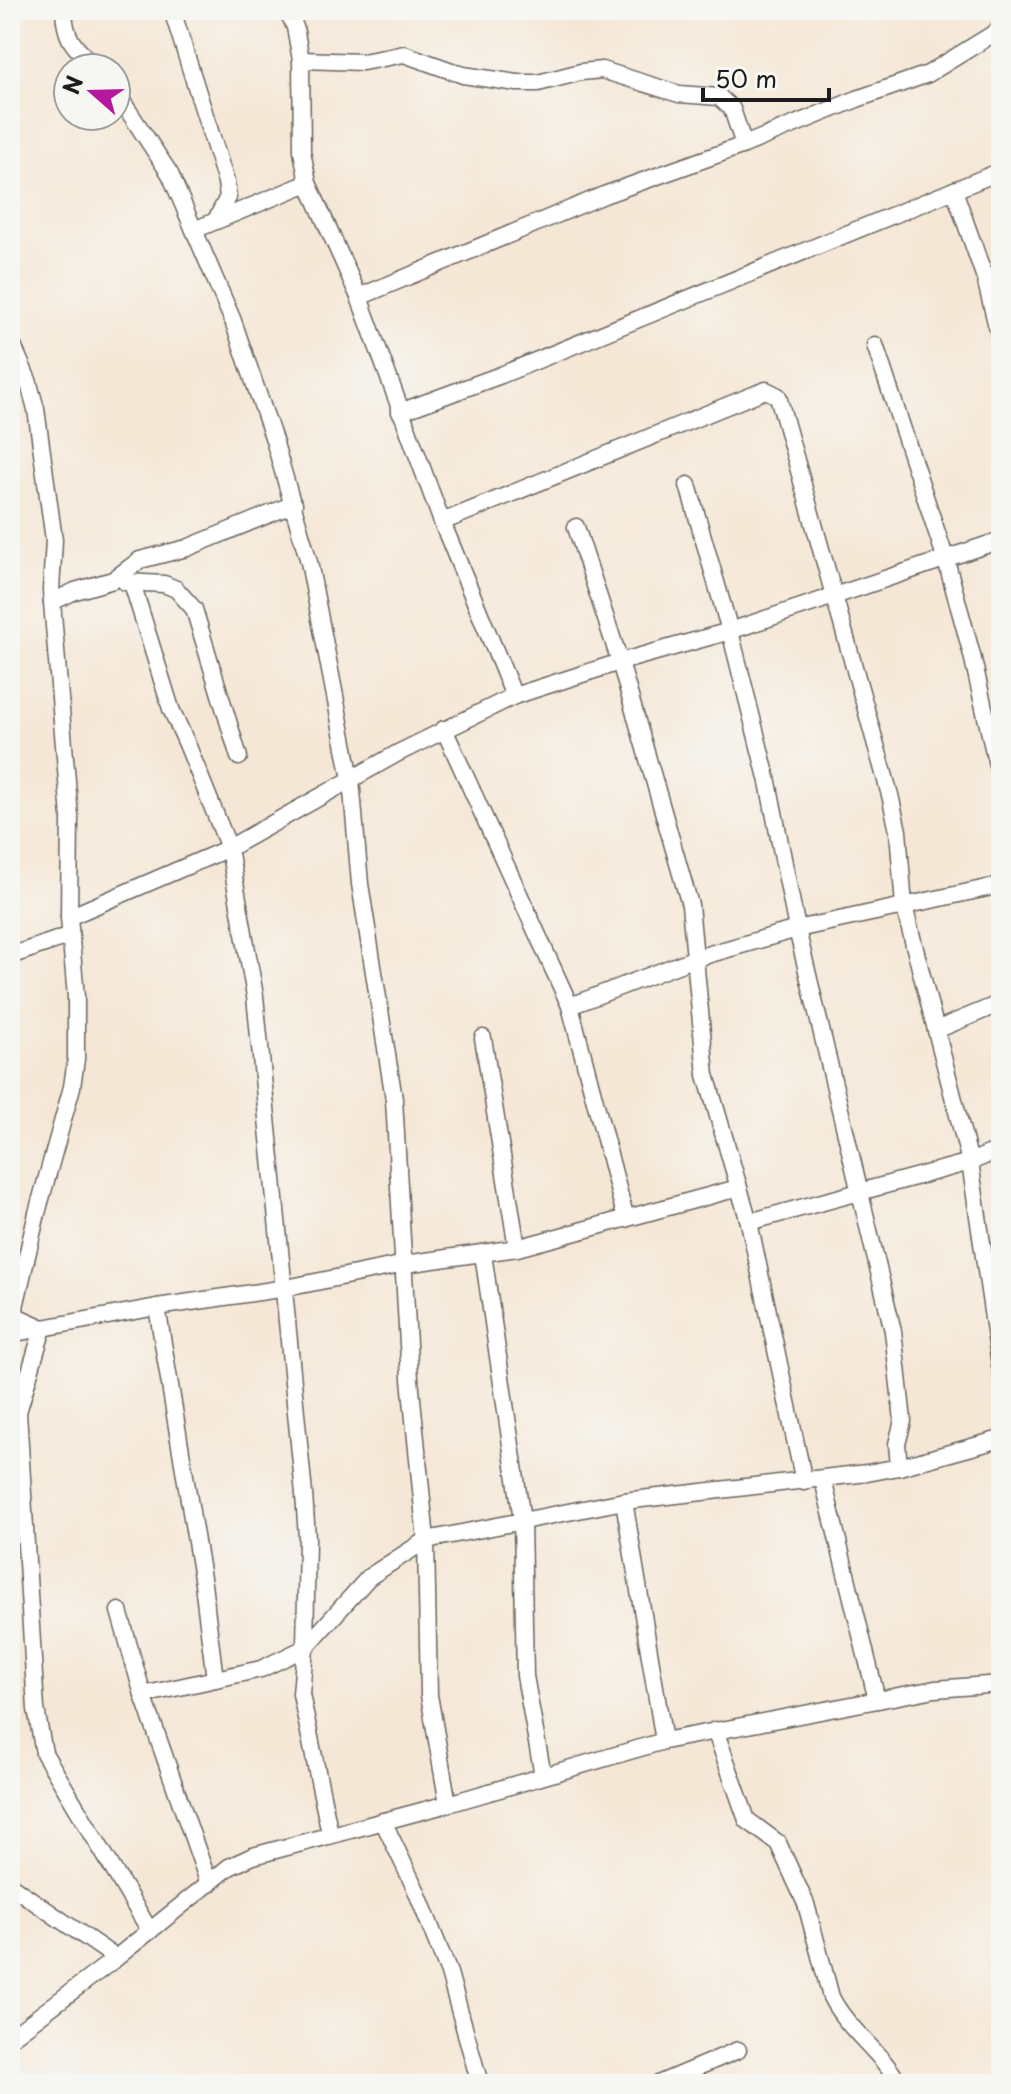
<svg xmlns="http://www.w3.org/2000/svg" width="1011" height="2094" viewBox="0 0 1011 2094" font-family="'Playpen Sans',sans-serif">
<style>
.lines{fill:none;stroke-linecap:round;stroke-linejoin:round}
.minor-casing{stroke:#68635d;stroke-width:19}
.minor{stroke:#fff;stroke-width:16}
</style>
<rect width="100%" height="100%" fill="#f6f6f2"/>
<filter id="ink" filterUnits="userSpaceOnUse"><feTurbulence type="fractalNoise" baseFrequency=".0125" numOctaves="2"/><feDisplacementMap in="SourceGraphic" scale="16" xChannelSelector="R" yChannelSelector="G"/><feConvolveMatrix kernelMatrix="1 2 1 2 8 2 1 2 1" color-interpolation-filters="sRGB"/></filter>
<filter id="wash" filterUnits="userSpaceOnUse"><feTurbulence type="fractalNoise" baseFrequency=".006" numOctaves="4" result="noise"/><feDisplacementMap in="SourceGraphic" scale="32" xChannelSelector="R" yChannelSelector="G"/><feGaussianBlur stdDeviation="1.8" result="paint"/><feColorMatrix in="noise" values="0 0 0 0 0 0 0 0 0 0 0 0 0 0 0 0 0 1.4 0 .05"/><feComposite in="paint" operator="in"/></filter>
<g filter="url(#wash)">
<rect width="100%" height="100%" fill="#f5e7d6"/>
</g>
<g filter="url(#ink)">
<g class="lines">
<g class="minor-casing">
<g id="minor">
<path d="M64,10C65,41 75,47 96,68"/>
<path d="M172,10L226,182L228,197L216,220"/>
<path d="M287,10L295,27L301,60L302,151L308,183L359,297L442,522L514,696"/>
<path d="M301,60L363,62L404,54L463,75L517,83H538L581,72L602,70L679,94L719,97L732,109L744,145"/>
<path d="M116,92L170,174L233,321L274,440L309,562L351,779L360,884L394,1099L410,1379L426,1540L429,1695L448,1804"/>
<path d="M954,190L985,278L1001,343"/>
<path d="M194,230L308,183"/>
<path d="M359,297L604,195L744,145L857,99L928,74L1001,29"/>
<path d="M10,339L28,380L36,409L54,540L51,590L70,817L69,917L76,997V1059L72,1087L37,1213L15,1307L16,1316L43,1328L18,1412L36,1709L44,1753L150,1931"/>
<path d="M875,345L946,560L972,655L1001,783"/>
<path d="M400,412L501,375L1001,171"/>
<path d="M688,485L730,631L768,782L797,929L893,1331L903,1421L897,1444L899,1467"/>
<path d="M442,522L758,393L766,390L778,396L890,795L898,831L904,906L970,1162L1001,1372"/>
<path d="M576,527L620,662L690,905L706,1075L749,1222L804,1482"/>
<path d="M125,582L164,584L176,589L194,609L239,757"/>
<path d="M132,583L171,709L187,744L229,848L255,996L304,1494L307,1538L305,1648L301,1694L330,1834"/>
<path d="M52,602L75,591L113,580L140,560L187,548L294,504"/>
<path d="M444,729L570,1006L626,1219"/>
<path d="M69,917L229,848L398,753L514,696L620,662L730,631L1001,540"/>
<path d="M10,956L71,935"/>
<path d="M570,1006L693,959L797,929L1001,885"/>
<path d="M936,1030L1001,1003"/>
<path d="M483,1038L517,1248"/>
<path d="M749,1222L970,1162L1001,1149"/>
<path d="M483,1254L522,1520L525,1676L543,1776"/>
<path d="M157,1307L203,1584L215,1679"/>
<path d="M10,1334L157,1307L286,1288L405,1264L517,1248L738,1188"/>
<path d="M823,1480L877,1700"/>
<path d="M624,1501L664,1741"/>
<path d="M119,1611L143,1695L209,1884"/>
<path d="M143,1695L261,1669L305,1648L369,1577L426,1540L624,1501L867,1473L899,1467L1001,1439"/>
<path d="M715,1730L747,1820L778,1843L806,1904L831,1997C848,2031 881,2051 899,2084"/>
<path d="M383,1821L416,1890L449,1973L480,2084"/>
<path d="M10,1885L116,1958"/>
<path d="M10,2038L116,1958L229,1867L253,1856L448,1804L664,1741L935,1689L1001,1684"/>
<path d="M658,2084L738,2050"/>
<path d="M994,2084L1001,2081"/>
</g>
</g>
<use href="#minor" class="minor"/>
</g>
</g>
<rect width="1011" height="2094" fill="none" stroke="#f6f6f2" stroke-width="40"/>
<g transform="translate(92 92) rotate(290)"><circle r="38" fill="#f6f6f2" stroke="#9f9f9c" stroke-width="2"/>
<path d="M0-6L14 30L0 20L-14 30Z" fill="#b5179e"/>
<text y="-12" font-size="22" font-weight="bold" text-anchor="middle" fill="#1c1c1c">N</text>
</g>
<path d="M703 88v12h126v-12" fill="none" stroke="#1c1c1c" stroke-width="4"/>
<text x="715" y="88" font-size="24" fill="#1c1c1c" stroke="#f6f6f2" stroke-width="6" paint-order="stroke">50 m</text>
</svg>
